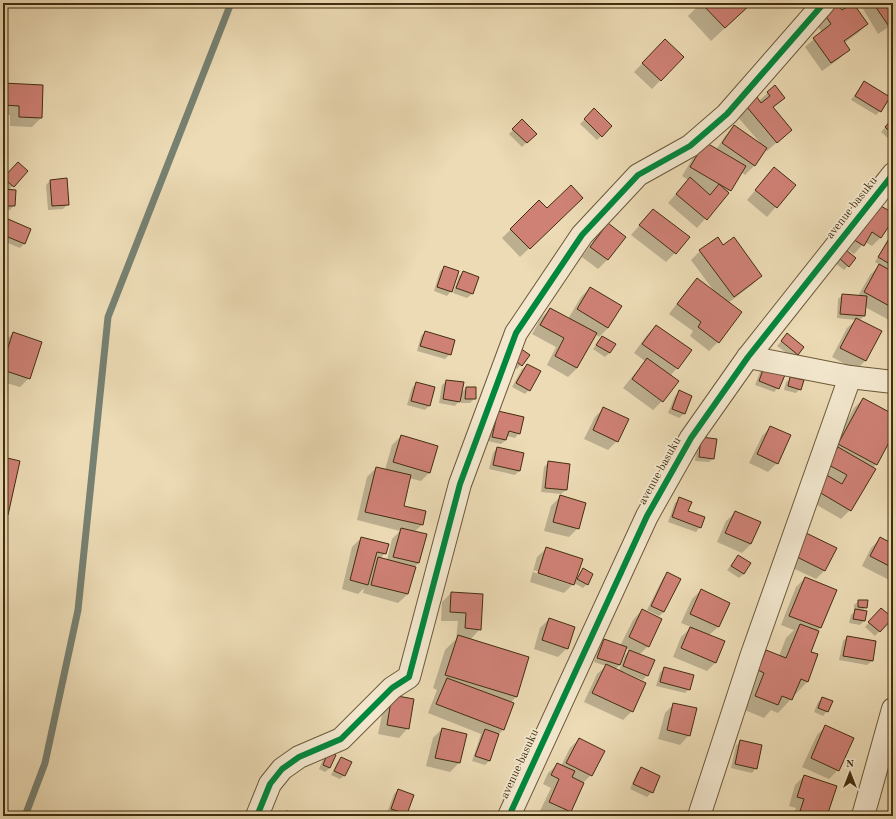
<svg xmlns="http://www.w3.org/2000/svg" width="896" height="819" viewBox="0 0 896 819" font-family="'Old Standard TT',serif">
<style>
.shadow{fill:#0003;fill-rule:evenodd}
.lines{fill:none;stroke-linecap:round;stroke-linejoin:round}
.stream{stroke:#778172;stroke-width:7}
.building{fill:#cf8176;stroke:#422e0f}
.minor-casing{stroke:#6c5938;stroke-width:24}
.minor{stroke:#f3e8cf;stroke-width:22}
.cycleway-casing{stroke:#f3e8cf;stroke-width:8}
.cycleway{stroke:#00873e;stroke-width:6}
.labels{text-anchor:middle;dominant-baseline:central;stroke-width:3.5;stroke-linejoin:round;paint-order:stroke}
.street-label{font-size:12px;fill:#422e0f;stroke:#f3e8cf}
</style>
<rect width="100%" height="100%" fill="#ecdbb5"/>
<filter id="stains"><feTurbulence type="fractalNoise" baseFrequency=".005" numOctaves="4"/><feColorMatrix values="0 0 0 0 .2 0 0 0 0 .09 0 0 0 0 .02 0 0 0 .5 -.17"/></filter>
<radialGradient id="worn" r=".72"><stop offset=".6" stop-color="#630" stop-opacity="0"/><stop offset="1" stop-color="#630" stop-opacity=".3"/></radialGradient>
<g class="shadow">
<path d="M701,3H752L711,41L688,16Z"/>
<path d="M866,3H893V24L878,34L862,7Z"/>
<path d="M842,12L867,24L858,33L844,43L848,50L839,59L822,71L805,47L822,32L814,22L823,13Z"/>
<path d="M656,49L683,57L652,89L634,72Z"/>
<path d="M864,82L880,111L876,115L851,100Z"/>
<path d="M3,84L41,118L32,127L10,126V115H3Z"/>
<path d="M775,86L784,98L773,108L791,130L767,151L765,149L754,166L745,175L741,172L730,190L697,228L668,203L688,180L682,176L696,153L716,150L725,136L734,127L762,145L737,116L746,107L759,101Z"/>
<path d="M594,110L611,126L597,140L580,124Z"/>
<path d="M893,119V140L891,141L881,132Z"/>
<path d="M522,121L535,134L522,147L509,134Z"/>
<path d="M14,167L27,171L9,190L14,205L10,210H3V190H8L3,186V179Z"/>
<path d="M774,168L795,185L767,217L747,200Z"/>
<path d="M50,181L68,204L63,209L48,210L46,185Z"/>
<path d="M539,202L547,210L573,207L520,257L502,238Z"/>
<path d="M653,210L675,253L666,262L631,235Z"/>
<path d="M893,215V218L881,237L872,246L865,242L854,254L843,247Z"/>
<path d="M8,220L30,229L24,244L20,248L3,241V227Z"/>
<path d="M608,224L625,237L607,260L598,269L582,257L599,233Z"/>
<path d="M892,235L893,236V269L891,272L893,273V315L889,320L865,307L864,316L859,321L880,332L865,361L856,370L832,357L847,328L856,320L837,318L838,299L843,295L858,296L870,275L880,265L875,262L888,239Z"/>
<path d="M717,238L723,246L761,276L752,285L728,303L718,342L709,351L690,336L693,331L669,314L688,289L697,280L714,291L691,260L700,251Z"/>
<path d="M842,256L848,266L844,270L835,263Z"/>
<path d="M445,267L451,291L447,296L434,291L440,271Z"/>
<path d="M463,272L478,278L472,294L467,298L453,293L459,276Z"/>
<path d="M590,288L608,328L599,337L595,334L577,368L568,377L547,365L556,347L532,334L541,318L550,309L568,319L581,297Z"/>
<path d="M656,326L677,368L670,376L662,401L653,410L623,388L645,361L634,353L647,335Z"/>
<path d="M425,332L450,354L445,359L417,351L421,336Z"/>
<path d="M13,333L29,378L20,387L3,382V346L4,342Z"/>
<path d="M602,337L610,352L605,357L593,349Z"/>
<path d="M783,339L797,354L793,358L777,346Z"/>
<path d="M528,355L517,369L509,364Z"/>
<path d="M527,365L529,390L525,394L512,387L522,369Z"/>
<path d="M764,368L778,388L774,392L755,385L760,372Z"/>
<path d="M791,378L800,389L796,393L784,390L786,382Z"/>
<path d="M447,381L461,393L466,388L475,398L470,403H461V399L455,406L439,403L442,385Z"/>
<path d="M416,384L430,405L425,410L407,405L412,388Z"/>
<path d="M680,391L691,396L684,414L679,418L668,413L675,396Z"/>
<path d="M863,399L893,416V433L850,510L841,519L805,498L854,408Z"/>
<path d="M604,408L617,441L608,450L584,439L595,417Z"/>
<path d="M499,412L519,433L515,438L507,436L506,440L501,444L488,441L494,416Z"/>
<path d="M771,427L777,463L768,472L749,463L762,436Z"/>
<path d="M401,436L430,472L421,481L409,478L402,506L425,512L422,525L414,532L419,563L414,567L408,594L398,603L363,593L364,588L358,594L342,589L352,547L361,538L385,553L380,559L387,560L392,539L400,531L357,520L367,477L376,468L385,470L392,445Z"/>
<path d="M701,438L714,458L709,462L695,461L697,442Z"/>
<path d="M497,448L519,471L515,475L489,469L493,453Z"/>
<path d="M3,458L7,514L3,519Z"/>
<path d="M549,462L566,490L561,494L541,492L544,467Z"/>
<path d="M560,497L578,528L569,537L544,531L551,506Z"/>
<path d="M680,499L687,511L700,527L696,532L668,522L675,503Z"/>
<path d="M736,512L751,544L742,553L717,542L726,521Z"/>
<path d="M804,534L825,570L816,579L784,564Z"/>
<path d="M880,539L893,545V582L862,566L871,548Z"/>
<path d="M547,548L576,580L583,570L587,584L583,588L574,583L564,593L530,582L537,557ZM534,570L569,582V584L533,572Z"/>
<path d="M738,556L744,574L739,578L727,570Z"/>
<path d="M667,574L664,612L659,616L647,610L663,578Z"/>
<path d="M805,578L836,590L820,628L817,631L810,652L817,655L807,682L778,713L771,710L764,718L742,709L753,664L767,651L779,656L786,638L794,630L781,625L796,587Z"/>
<path d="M701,590L729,603L718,627L709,635L716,662L707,671L673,657L681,637L691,627L681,623L692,599Z"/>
<path d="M451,593L480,629L470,640L516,697L510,703L503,730L498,735L489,761L485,765L472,761L481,734L428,713L437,690L433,688L445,650L456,639L458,621H441L442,602Z"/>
<path d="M859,601L866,607L862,611L866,612L864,621L860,625L849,623L851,615L854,612V605Z"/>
<path d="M881,609L891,618L875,636L865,627Z"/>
<path d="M642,610L648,646L639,655L647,675L643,680L624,672L623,674L645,684L632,711L623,720L584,702L597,674L606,666L594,662L600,645L604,640L620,646L633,620ZM625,648L630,650L625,655L623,661L621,660ZM622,662L619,671L615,670Z"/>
<path d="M549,619L567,648L558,657L534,649L540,628Z"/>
<path d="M847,637L872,661L867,665L839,660L843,641Z"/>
<path d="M664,668L689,689L685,693L656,686L660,673Z"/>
<path d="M393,696L408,728L399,738L378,734L384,705Z"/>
<path d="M823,698L827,711L823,716L814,712L818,702Z"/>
<path d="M674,704L689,735L680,745L658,739L665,713Z"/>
<path d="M826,726L838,770L829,779L802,767L817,735Z"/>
<path d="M442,729L466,735L459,763L450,772L426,766L433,738Z"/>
<path d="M579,739L591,775L583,783L570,811L565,816H546L548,814L540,811L551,788L543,784L548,773L558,764L561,766L570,748Z"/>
<path d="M740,741L756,768L752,773L731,768L736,746Z"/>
<path d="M328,753L330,768L325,772L319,769L324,757Z"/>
<path d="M341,758L345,775L340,779L331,775L337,763Z"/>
<path d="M641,768L652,792L647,797L630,789L637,772Z"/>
<path d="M804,776L826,816H793L796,808L789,806L795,785Z"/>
<path d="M398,790L413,795L406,814L404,816H396L387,813L394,794Z"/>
<path d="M734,814L742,816H732Z"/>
</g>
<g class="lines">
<path class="stream" d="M25,816L45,763L78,610L108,317L231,3"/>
</g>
<g class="building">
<path d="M701,3H752L725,28Z"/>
<path d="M835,3H837L842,10L853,3L868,24L844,41L850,50L831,63L813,38L831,24L823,12Z"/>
<path d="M873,3H893V22L888,25Z"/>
<path d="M665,39L684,57L661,81L642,63Z"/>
<path d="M864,81L890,97L881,112L855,96Z"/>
<path d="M3,83L43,85L42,118L19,117V106L3,105Z"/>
<path d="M775,85L785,98L773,107L792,130L777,143L746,106L757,97L761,103L770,96L767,92Z"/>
<path d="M594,108L612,126L602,137L584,119Z"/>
<path d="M893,118V135L885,127Z"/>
<path d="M522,119L537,134L527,143L512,129Z"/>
<path d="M734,125L767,148L755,166L722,143Z"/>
<path d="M705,142L746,166L731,191L690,167Z"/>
<path d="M18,162L28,171L14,187L3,178Z"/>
<path d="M774,167L796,185L777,208L755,190Z"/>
<path d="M690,177L710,195L719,184L729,193L707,220L676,194Z"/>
<path d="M67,178L69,205L52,206L50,180Z"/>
<path d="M571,185L583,198L530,249L510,229L539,200L547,208Z"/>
<path d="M3,189L16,190L15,206H3Z"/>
<path d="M874,202L893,213V220L881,238L872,232L864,246L851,238Z"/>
<path d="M653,209L690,237L676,254L639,225Z"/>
<path d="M8,219L31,229L25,244L3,235V231Z"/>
<path d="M608,223L626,237L608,260L590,247Z"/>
<path d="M892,234H893V266L878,257Z"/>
<path d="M718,237L723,245L734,237L762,276L734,297L699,250Z"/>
<path d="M846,250L856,258L849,267L839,258Z"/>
<path d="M879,264L893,272V308L864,292Z"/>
<path d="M444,266L459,271L452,292L437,287Z"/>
<path d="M463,271L479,277L473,294L456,288Z"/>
<path d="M697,278L742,312L719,343L698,327L701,322L677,304Z"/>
<path d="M590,287L622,306L608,328L577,309Z"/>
<path d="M842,294L867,296L865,316L840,314Z"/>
<path d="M550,308L597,333L577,368L555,356L564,338L540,325Z"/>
<path d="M856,318L882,331L866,361L840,348Z"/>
<path d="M656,325L692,350L678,369L642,344Z"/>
<path d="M425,331L455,340L451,355L420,346Z"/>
<path d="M13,332L42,342L30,379L3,370V363Z"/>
<path d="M787,333L804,347L798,355L781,341Z"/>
<path d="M602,336L616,344L610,353L596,345Z"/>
<path d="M520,348L530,355L522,366L513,359Z"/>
<path d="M647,358L679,381L663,402L632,379Z"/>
<path d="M527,364L541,371L530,391L516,383Z"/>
<path d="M764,367L785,375L779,389L759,381Z"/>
<path d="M790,377L804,380L801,390L788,386Z"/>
<path d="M446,380L464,382L460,402L443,399Z"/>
<path d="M416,382L435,387L430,406L411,401Z"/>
<path d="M466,387H476V399H465Z"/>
<path d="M679,390L692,396L685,414L672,409Z"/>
<path d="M863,398L893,414V435L877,465L838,444Z"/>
<path d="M603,407L629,419L618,442L593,430Z"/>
<path d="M498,411L524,417L520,434L509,431L506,440L492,437Z"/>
<path d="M770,426L791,435L778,464L757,454Z"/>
<path d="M401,435L438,446L430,473L393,462Z"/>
<path d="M701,437L717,439L714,459L699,457Z"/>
<path d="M497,447L524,453L520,471L493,465Z"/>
<path d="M838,447L876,469L851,511L814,489L823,473L842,484L847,475L827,464Z"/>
<path d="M3,457L20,461L8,515L3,514Z"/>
<path d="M548,461L570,464L567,490L545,488Z"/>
<path d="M376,467L411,475L404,506L426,511L423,525L365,512Z"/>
<path d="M560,495L586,503L579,529L553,522Z"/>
<path d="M679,497L692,502L688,511L705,517L701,528L672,517Z"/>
<path d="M735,511L761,522L751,544L725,533Z"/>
<path d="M401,528L427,534L419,563L393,557Z"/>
<path d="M804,532L837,548L825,571L793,555Z"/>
<path d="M361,537L389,544L386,554L377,552L368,585L350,580Z"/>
<path d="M880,537L893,544V568L870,556Z"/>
<path d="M546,547L583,559L574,585L538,573Z"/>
<path d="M738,555L751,563L744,574L731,566Z"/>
<path d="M378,557L416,567L408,594L371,585Z"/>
<path d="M583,568L593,574L588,585L577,579Z"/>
<path d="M667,572L681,579L664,612L651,606Z"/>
<path d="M805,577L837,590L821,628L789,616Z"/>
<path d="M701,589L730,603L719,627L690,614Z"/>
<path d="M451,592L483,594L481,630L465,628L466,613L450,612Z"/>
<path d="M858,600H868L867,608L858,607Z"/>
<path d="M881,608L893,618L880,632L868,622Z"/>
<path d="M642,609L662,619L649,647L629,637Z"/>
<path d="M855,609L867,611L865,621L853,619Z"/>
<path d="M549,618L575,627L568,649L542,640Z"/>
<path d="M800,624L819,631L811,652L818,654L808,682L801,679L792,700L782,696L778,705L755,696L764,673L758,670L766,650L786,658Z"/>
<path d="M690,627L725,641L716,663L681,648Z"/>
<path d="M458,635L529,657L517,697L445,675Z"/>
<path d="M847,636L876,641L873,661L843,656Z"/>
<path d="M604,639L627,647L620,665L597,658Z"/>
<path d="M629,650L655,660L648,676L623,666Z"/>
<path d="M606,664L646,683L633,712L592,693Z"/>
<path d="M664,667L694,675L690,690L660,682Z"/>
<path d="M447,678L514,703L504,730L436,704Z"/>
<path d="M392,695L414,699L409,729L387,725Z"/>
<path d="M822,697L833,701L828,712L818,708Z"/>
<path d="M673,703L697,708L690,736L667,730Z"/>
<path d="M825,725L854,738L839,771L811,758Z"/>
<path d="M442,728L467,734L460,763L435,758Z"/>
<path d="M485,729L499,734L490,761L475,756Z"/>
<path d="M579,738L605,751L592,776L566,763Z"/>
<path d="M740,740L762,745L757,769L735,764Z"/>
<path d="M328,752L336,755L330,768L323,765Z"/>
<path d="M341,757L352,762L345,776L334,771Z"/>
<path d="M557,763L575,771L572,777L584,783L571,812L549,802L559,779L551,775Z"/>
<path d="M641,767L660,776L653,793L633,784Z"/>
<path d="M804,775L837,786L827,816H816L800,811L804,799L797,797Z"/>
<path d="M398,789L414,795L407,814L391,809Z"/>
<path d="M286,811L311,816H285Z"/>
</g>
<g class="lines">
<g class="minor-casing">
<g id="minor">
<path d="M748,357L850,377L893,382"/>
<path d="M257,816L270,784L282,769L299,757L341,739L392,688L409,677L460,484L516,333L582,235L638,175L690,146L727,114L824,3"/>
<path d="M509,816L647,516L691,438L748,357L893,174"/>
<path d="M699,816L751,657L850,377"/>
<path d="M863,816L893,709"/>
</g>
</g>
<use href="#minor" class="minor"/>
<g class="cycleway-casing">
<g id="cycleway">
<path d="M257,816L270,784L282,769L299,757L341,739L392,688L409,677L460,484L516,333L582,235L638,175L690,146L727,114L824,3"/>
<path d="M509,816L647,516L691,438L748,357L893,174"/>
</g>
</g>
<use href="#cycleway" class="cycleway"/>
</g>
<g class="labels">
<g class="street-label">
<text transform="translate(852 208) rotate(-52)">avenue basuku</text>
<text transform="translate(660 471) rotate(-61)">avenue basuku</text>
<text transform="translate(520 764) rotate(-65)">avenue basuku</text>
</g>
</g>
<rect width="896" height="819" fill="none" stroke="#ecdbb5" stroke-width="16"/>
<rect x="4" y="4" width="888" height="811" fill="none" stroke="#422e0f" stroke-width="2"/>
<rect x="8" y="8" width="880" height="803" fill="none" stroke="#422e0f"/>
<g transform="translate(850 773)" stroke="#f3e8cf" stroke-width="3" paint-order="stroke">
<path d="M0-3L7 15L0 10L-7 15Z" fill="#422e0f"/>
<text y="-6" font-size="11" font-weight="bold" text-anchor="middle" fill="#422e0f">N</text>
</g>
<rect width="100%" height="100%" filter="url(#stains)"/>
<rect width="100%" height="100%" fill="url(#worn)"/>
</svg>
